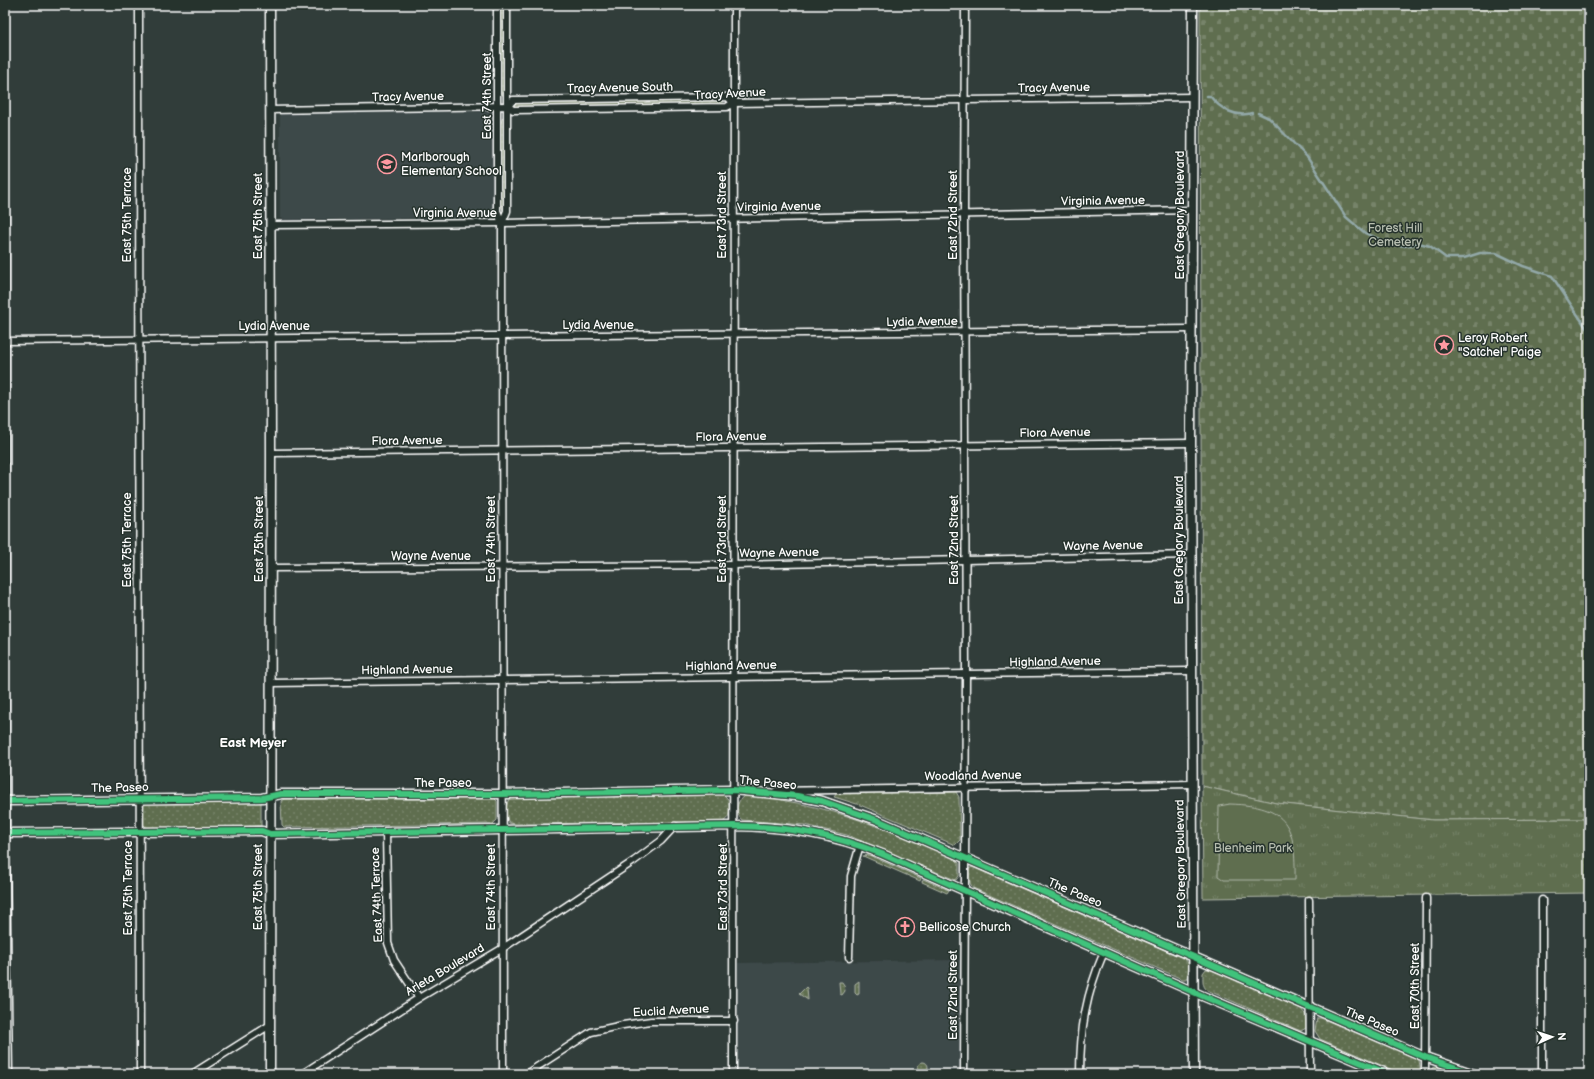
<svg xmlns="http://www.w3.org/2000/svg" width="1594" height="1079" viewBox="0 0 1594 1079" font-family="'Balsamiq Sans',sans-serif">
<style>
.built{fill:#3e484a}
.grass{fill:url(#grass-dots);stroke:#afb6a8}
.cemetery{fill:url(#cemetery-stones);stroke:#afb6a8}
.park{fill:url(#park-tufts);stroke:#afb6a8}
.garden{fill:#5f6e50;stroke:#afb6a8}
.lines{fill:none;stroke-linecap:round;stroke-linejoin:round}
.stream{stroke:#93a9a9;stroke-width:2.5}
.street-casing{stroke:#fff;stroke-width:9}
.secondary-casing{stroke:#fff;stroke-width:11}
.street{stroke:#26332d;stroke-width:6}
.secondary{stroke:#26332d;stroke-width:8}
.cycleway-casing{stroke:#26332d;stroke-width:8}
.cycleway{stroke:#40c37c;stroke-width:6}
.labels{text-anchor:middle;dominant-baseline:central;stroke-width:3;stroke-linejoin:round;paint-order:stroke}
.street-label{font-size:12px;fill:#fff;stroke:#26332d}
.poi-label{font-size:12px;fill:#fff;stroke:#26332d;text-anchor:start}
.park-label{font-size:12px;fill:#b7beb0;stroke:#26332d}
.neighbourhood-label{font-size:13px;font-weight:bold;fill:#fff;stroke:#26332d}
</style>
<defs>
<pattern id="grass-dots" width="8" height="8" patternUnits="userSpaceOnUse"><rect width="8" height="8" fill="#5f6e50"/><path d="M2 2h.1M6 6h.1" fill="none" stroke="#77846a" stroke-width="1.8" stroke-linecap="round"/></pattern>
<pattern id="cemetery-stones" width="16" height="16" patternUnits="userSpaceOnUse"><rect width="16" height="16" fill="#5f6e50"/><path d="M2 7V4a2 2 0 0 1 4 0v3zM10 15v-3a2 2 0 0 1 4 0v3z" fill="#77846a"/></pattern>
<pattern id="park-tufts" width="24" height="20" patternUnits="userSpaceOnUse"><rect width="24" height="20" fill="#5f6e50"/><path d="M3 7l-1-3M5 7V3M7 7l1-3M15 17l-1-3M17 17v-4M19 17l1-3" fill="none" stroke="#77846a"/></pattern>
</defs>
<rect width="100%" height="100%" fill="#313d3a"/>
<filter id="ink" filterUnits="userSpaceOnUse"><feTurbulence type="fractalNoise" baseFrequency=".025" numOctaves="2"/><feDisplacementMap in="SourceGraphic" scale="8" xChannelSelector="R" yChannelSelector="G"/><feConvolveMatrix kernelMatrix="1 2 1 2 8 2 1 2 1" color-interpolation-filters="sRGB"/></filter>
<g filter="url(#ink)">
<g class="built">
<path d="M492,111L495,113V214L493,217L284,220L280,218V114Z"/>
<path d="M960,960V1074H738V963Z"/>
</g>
<g class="grass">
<path d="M500,5H505V94L502,95L500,91Z"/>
<path d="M721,100L723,102L722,104L516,107L512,106L514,103H517Z"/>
<path d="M504,116L505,117V209L503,210L500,203C500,190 496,121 504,116Z"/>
<path d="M956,792L959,797L960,840L955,845L860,805L834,797L837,793Z"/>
<path d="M723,794L728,799C729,808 732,818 722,822L516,824L509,823C505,816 505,802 511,797Z"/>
<path d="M744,796C758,795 773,798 786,801C845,811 898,834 953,857L959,863V876L956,880L953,879L847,835L805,825L742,820C735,814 736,801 744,796Z"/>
<path d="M493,797L497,801V820L493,824L284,827L282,825L281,801L284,799Z"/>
<path d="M146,802H261V826L148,829L143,824V807Z"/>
<path d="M869,855L921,878L920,881L863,856Z"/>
<path d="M972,867L1185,959L1189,964L1187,979H1182L973,888L970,883L969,869Z"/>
<path d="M923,879L949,890L947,893L922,882Z"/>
<path d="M1206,969L1213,970L1301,1009L1305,1014L1306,1028L1301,1031L1296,1029L1207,990C1202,986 1203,979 1203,973Z"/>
<path d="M859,981V994L857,995L855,993V984Z"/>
<path d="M839,982H842L844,985L845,991L842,995L840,994Z"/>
<path d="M806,987L807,988L808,1000L799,994Z"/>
<path d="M1317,1018H1321L1419,1060L1421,1074H1402L1320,1039L1315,1031Z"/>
<circle cx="923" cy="1067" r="5"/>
<path d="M1435,1067H1438L1457,1074H1431L1432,1068Z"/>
</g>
<path class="cemetery" d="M1200,5H1589V819L1433,820L1276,803L1202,786Z"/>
<path class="park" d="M1202,786L1276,803L1433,820L1589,819V893L1203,898Z"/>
<path class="garden" d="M1230,804C1288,806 1296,826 1295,880H1224L1218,876L1219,806Z"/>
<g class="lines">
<g class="stream">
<path d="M1207,96H1210C1220,109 1236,118 1252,113"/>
<path d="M1258,113L1269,118L1307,157L1346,217L1365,233L1388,243L1405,246L1419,243L1430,246L1446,258H1464L1480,253H1496L1523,266L1552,276L1589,332"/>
</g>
<g class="street-casing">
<g id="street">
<path d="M5,5V788L9,1074"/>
<path d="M139,5L140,1074"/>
<path d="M497,5V211L502,223V229L503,1074"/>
<path d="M508,106L513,100L728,97L733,103"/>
<path d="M270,110L508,106L513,110L727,107L733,103L1193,97"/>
<path d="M502,223L507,211V5"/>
<path d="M271,225L502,223L1192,210"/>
<path d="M5,341L1191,329"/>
<path d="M271,453L1191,443"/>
<path d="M271,568L733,565L1191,555"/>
<path d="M271,683L1191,671"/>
<path d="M776,791L1192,784"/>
<path d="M386,832L388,943L394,960L419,998"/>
<path d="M1309,900L1310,1074"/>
<path d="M849,957L851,876L860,845"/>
<path d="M192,1074L270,1025"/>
<path d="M302,1074L419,998L503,948L634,861L661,841L675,826"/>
<path d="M526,1074L591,1032L623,1025L651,1021H734"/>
<path d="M733,1074L734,5"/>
<path d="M964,1074L966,674L964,215L965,5"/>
<path d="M1080,1074C1080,1029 1086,994 1104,952"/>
<path d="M1425,1074L1426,898"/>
<path d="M1542,1074V900"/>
</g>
</g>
<g class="secondary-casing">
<g id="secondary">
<path d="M270,5L271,453L270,1074"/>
<path d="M1193,5L1191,443L1194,1074"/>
<path d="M5,801L262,798L281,794H502L733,790L797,796L822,801L877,820L1425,1057L1474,1074"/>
<path d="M5,833L262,831L270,834L734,826C788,827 832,834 882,854L1205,997L1388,1074"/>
</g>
</g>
<use href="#street" class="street"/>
<use href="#secondary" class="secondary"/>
<g class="cycleway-casing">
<g id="cycleway">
<path d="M5,801L262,798L281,794H502L733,790L797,796L822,801L877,820L1425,1057L1474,1074"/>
<path d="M5,833L262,831L270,834L734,826C788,827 832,834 882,854L1205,997L1388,1074"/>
</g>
</g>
<use href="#cycleway" class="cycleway"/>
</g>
</g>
<defs>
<g id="school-ring" transform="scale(1)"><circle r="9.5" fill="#26332d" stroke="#ff9aa2" stroke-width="1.5"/><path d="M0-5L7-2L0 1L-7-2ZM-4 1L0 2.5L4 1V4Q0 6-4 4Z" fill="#ff9aa2"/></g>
<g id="sight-ring" transform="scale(1)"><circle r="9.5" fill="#26332d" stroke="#ff9aa2" stroke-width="1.5"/><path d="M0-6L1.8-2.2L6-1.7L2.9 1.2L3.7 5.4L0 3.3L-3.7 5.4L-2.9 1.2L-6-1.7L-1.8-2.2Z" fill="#ff9aa2"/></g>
<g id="church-ring" transform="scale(1)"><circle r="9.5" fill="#26332d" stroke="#ff9aa2" stroke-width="1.5"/><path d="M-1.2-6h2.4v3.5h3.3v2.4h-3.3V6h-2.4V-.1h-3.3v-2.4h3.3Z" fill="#ff9aa2"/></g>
</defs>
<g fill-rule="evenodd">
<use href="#school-ring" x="387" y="164"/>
<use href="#sight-ring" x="1444" y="345"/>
<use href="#church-ring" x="905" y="927"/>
</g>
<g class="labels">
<g class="street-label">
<text transform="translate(620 88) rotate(-1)">Tracy Avenue South</text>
<text transform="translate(1054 88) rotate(-1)">Tracy Avenue</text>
<text transform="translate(730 94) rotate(-3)">Tracy Avenue</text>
<text transform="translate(487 96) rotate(-90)">East 74th Street</text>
<text transform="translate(408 97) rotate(-1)">Tracy Avenue</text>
<text transform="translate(1103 201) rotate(-1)">Virginia Avenue</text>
<text transform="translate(779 207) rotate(-1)">Virginia Avenue</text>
<text x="455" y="213">Virginia Avenue</text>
<text transform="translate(127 215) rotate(-90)">East 75th Terrace</text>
<text transform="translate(722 215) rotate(-90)">East 73rd Street</text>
<text transform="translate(953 215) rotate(-90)">East 72nd Street</text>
<text transform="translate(1180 215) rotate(-90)">East Gregory Boulevard</text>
<text transform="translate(258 216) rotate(-90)">East 75th Street</text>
<text transform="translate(922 322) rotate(-1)">Lydia Avenue</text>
<text x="598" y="325">Lydia Avenue</text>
<text x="274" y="326">Lydia Avenue</text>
<text transform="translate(1055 433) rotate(-1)">Flora Avenue</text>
<text transform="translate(731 437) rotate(-1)">Flora Avenue</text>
<text transform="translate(407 441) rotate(-1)">Flora Avenue</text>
<text transform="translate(259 539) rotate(-90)">East 75th Street</text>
<text transform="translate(491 539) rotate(-90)">East 74th Street</text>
<text transform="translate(722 539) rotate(-90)">East 73rd Street</text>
<text transform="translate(127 540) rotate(-90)">East 75th Terrace</text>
<text transform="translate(954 540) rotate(-90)">East 72nd Street</text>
<text transform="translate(1179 540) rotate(-90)">East Gregory Boulevard</text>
<text transform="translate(1103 546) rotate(-1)">Wayne Avenue</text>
<text transform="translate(779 553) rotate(-1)">Wayne Avenue</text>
<text x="431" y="556">Wayne Avenue</text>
<text transform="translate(1055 662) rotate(-1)">Highland Avenue</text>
<text transform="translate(731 666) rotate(-1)">Highland Avenue</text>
<text transform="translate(407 670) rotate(-1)">Highland Avenue</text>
<text transform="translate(973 776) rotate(-1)">Woodland Avenue</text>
<text x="443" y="783">The Paseo</text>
<text transform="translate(768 783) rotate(6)">The Paseo</text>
<text transform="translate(120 788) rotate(-1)">The Paseo</text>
<text transform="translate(1181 864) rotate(-91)">East Gregory Boulevard</text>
<text transform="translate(258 887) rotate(-90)">East 75th Street</text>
<text transform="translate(491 887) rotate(-90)">East 74th Street</text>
<text transform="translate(723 887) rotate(-90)">East 73rd Street</text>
<text transform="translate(128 888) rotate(-90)">East 75th Terrace</text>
<text transform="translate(1075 893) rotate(23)">The Paseo</text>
<text transform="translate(377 895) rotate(-92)">East 74th Terrace</text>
<text transform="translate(445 970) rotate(-31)">Arleta Boulevard</text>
<text transform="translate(1415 986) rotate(-90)">East 70th Street</text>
<text transform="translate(953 995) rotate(-90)">East 72nd Street</text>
<text transform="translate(671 1011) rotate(-3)">Euclid Avenue</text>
<text transform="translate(1372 1022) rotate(23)">The Paseo</text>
</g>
<g class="poi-label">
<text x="401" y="157">Marlborough<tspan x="401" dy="14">Elementary School</tspan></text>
<text x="1458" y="338">Leroy Robert<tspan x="1458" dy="14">"Satchel" Paige</tspan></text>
<text x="919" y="927">Bellicose Church</text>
</g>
<g class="park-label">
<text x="1395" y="228">Forest Hill<tspan x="1395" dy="14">Cemetery</tspan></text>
<text x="1253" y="848">Blenheim Park</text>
</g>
<g class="neighbourhood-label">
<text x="253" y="743">East Meyer</text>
</g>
</g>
<rect width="1594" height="1079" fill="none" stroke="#26332d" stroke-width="20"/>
<rect x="10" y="10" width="1574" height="1059" fill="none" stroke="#fff" stroke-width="1.5" filter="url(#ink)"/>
<g transform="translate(1552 1037) rotate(87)" stroke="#26332d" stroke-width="3" paint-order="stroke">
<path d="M0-3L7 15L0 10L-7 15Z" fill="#ffffff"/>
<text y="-6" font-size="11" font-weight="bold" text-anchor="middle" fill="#ffffff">N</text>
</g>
</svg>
